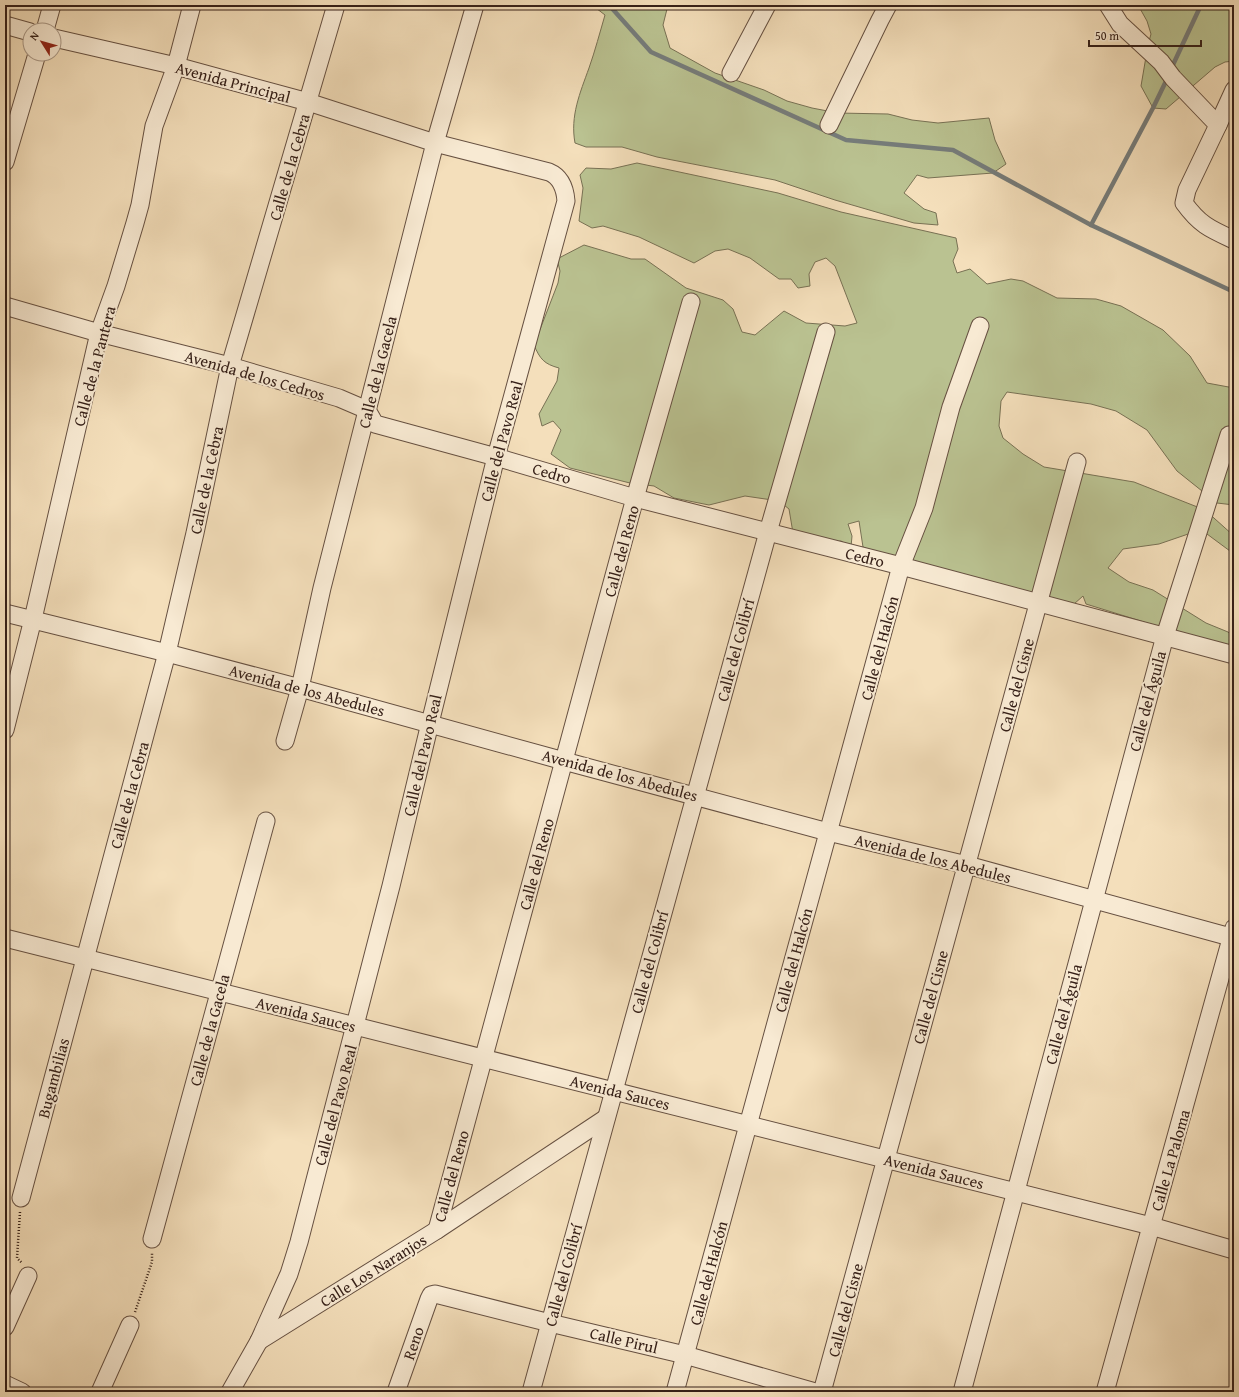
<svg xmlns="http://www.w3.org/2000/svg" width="1239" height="1397" viewBox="0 0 1239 1397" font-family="'Gentium Book Plus',serif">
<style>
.green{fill:#bac291;stroke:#787154}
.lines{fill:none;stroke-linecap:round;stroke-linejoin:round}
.stream{stroke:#767c7a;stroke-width:4.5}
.minor-casing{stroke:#665041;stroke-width:19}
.path{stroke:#362018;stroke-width:2.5;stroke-dasharray:1 2;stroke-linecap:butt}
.minor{stroke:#f8ead3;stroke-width:17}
.labels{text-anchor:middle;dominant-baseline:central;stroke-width:4;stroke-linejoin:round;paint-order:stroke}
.street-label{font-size:16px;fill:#362018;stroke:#f8ead3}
</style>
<rect width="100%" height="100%" fill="#f4dfbb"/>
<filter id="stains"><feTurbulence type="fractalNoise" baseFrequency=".005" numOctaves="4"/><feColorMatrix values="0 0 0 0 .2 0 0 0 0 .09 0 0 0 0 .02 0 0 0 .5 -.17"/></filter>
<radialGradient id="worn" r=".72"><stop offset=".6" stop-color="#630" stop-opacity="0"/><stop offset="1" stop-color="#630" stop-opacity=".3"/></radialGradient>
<g class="green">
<path d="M592,5H668L663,25L670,48L715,73L764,90L787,101L812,108L838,113L888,114L912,120L938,123L989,118L995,140L1006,164L993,173L928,178L917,175L904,193L924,209L936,213L938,225L914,223L835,200L775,180L657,157L622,147H586L575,143C570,116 580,93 589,68C595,51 600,32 605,15Z"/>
<path d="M1138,5H1234V61L1225,62L1215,67L1166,109L1153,108L1141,86L1148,45L1151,34L1147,21Z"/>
<path d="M637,163L778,193L841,212L956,238L958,249L953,261L957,273L970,269L987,284L1011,279L1023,281L1057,298L1096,299L1121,306L1163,330L1190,356L1207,383L1234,388V505L1217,503L1177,471L1147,430L1116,411L1091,404L1007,392L1001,401L999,426L1003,438L1023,454L1044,467L1134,482L1205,510L1234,536V554L1207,534L1194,532L1159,544L1123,549L1108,568L1129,582L1153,590L1206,623L1228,632L1234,637V650L1086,604L1083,596L1074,604L883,557L863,547L859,521L848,524L852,536L851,547L841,541L828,543L793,533L789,509L779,501L745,496L709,505L674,498L654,486L630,483L570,468L551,454L561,430L553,421L542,426L539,414L557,381L559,368C544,364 540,359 534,345L558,283L560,271L557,259L584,245L631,259H645L686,288L723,300L733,309L742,332L755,335L784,311L806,323L845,326L857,323L835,266L826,258L815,262L809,274L810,286L798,288L791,279H779L750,258L728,249L715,251L694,263L639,237L603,226L592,228L579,221L583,188L580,175L586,168L611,169Z"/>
</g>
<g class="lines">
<g class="stream">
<path d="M609,5L651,52L846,140L953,150L1091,225L1234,292"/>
<path d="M1171,69L1201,5"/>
<path d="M1091,225L1153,108L1168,77"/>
</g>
<g class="minor-casing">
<g id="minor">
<path d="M1108,5L1120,24L1161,62L1173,78L1218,125L1187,190L1184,203C1200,225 1210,229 1234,240"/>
<path d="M5,25L30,32"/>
<path d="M45,30L52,5"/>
<path d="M54,38L176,66L308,102L435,143L549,172C561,177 565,188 566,201L496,457L430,723L391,886L299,1242L289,1274L259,1341L230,1392"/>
<path d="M731,73L767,5"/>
<path d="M829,125L880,20L888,5"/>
<path d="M1218,125L1234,90"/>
<path d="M5,162L37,54"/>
<path d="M5,306L99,333L230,366L339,398L367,410L375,424L496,457L635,498L901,566L1234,655"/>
<path d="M5,613L167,653L300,688L564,761L828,832L967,865L1234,938"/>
<path d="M5,730L33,619L99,333L116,286L135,223L140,205L154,126L176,66L192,5"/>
<path d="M285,741L300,688L322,588L435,143L475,5"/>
<path d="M5,938L1151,1226L1234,1250"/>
<path d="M21,1198L167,653L195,533L230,366L336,5"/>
<path d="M437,1230L635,498L691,302"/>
<path d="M152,1239L266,821"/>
<path d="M5,1327L28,1276"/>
<path d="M259,1341L437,1230L606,1118"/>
<path d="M5,1384L22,1392"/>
<path d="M100,1392L130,1325"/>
<path d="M396,1392L429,1299L431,1295L435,1294L550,1323L685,1355L815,1392"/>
<path d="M531,1392L768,532L826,332"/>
<path d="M675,1392L901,566L924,508L951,407L980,326"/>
<path d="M822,1392L1077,462"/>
<path d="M962,1392L1165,636L1229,435"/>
<path d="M1105,1392L1234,928"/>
</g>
</g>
<g class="path">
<path d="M20,1212L17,1258L22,1263"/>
<path d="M135,1312L152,1262V1253"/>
</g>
<use href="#minor" class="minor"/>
</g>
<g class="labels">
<g class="street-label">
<text transform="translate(233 82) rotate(15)">Avenida Principal</text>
<text transform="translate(289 167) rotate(-74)">Calle de la Cebra</text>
<text transform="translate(94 366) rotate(-75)">Calle de la Pantera</text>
<text transform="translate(377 372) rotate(-76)">Calle de la Gacela</text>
<text transform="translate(255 375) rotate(16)">Avenida de los Cedros</text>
<text transform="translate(501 441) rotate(-75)">Calle del Pavo Real</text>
<text transform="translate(552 473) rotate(16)">Cedro</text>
<text transform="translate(206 480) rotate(-78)">Calle de la Cebra</text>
<text transform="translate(621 551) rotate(-75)">Calle del Reno</text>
<text transform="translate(865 557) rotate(14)">Cedro</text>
<text transform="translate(879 648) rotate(-75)">Calle del Halcón</text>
<text transform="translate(735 650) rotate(-75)">Calle del Colibrí</text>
<text transform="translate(1016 685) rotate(-75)">Calle del Cisne</text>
<text transform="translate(307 690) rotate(15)">Avenida de los Abedules</text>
<text transform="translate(1147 701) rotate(-75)">Calle del Águila</text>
<text transform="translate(422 755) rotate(-77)">Calle del Pavo Real</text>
<text transform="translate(620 775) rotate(15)">Avenida de los Abedules</text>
<text transform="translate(129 795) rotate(-75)">Calle de la Cebra</text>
<text transform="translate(933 858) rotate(14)">Avenida de los Abedules</text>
<text transform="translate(536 864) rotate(-75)">Calle del Reno</text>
<text transform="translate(793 960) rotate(-75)">Calle del Halcón</text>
<text transform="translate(649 962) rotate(-75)">Calle del Colibrí</text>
<text transform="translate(930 997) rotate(-75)">Calle del Cisne</text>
<text transform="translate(306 1014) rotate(14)">Avenida Sauces</text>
<text transform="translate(1063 1014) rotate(-75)">Calle del Águila</text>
<text transform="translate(209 1030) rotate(-75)">Calle de la Gacela</text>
<text transform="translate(53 1078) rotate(-75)">Bugambilias</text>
<text transform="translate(620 1092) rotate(14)">Avenida Sauces</text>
<text transform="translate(335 1105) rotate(-75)">Calle del Pavo Real</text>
<text transform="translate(1170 1160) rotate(-74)">Calle La Paloma</text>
<text transform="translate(934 1171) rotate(14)">Avenida Sauces</text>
<text transform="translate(451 1176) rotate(-75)">Calle del Reno</text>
<text transform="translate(373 1270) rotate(-32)">Calle Los Naranjos</text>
<text transform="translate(708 1273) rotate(-75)">Calle del Halcón</text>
<text transform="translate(563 1275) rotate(-75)">Calle del Colibrí</text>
<text transform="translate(845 1310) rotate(-75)">Calle del Cisne</text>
<text transform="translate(624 1340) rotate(13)">Calle Pirul</text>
<text transform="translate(413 1343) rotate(-71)">Reno</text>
</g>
</g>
<rect width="1239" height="1397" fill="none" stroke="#f4dfbb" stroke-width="20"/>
<rect x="6" y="6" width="1227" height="1385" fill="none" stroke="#362018" stroke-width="2"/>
<rect x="10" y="10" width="1219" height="1377" fill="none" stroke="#362018"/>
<g transform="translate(42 42) rotate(307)"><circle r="19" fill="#f8ead3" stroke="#aa9988"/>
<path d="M0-3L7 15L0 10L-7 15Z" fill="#8f2418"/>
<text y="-6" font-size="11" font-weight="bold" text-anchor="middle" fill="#362018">N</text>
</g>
<path d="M1089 40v6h112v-6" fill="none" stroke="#362018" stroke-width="2"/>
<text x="1095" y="40" font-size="12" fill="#362018" stroke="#f8ead3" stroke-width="3" paint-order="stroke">50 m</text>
<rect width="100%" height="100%" filter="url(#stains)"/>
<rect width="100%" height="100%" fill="url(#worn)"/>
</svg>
